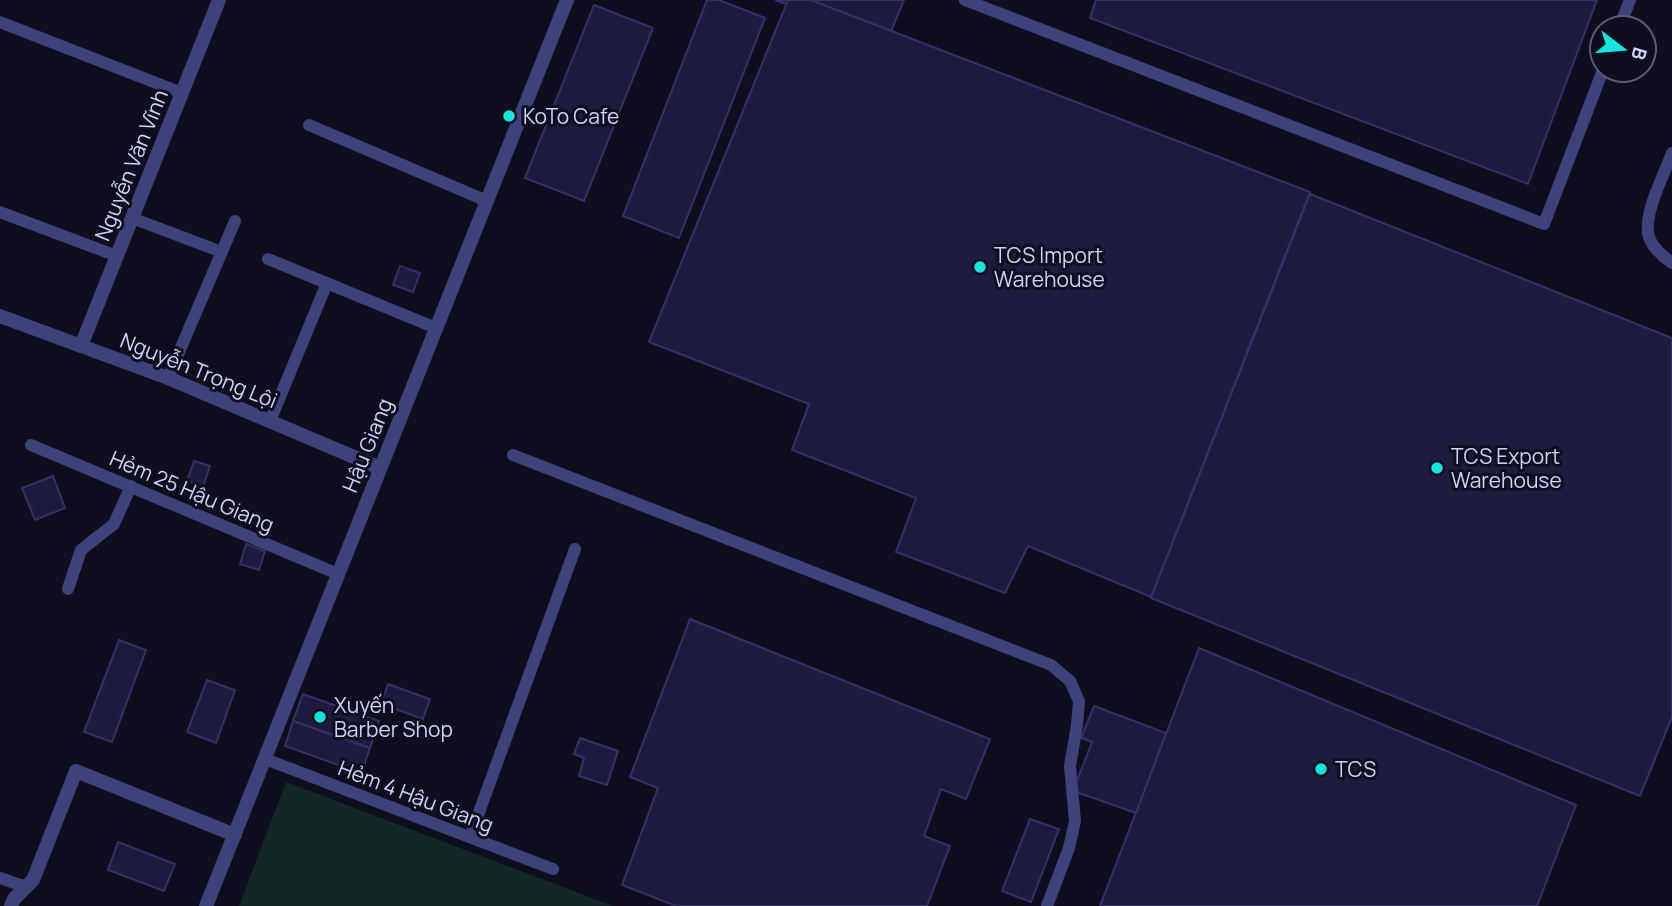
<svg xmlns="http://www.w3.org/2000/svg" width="1672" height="906" viewBox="0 0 1672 906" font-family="Manrope,sans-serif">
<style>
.green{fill:#122824}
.building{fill:#1e1c3e;stroke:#343068;stroke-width:2}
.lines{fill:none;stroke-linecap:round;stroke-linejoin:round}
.service{stroke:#3d437a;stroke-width:12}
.minor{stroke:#3d437a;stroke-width:14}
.tertiary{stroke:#3d437a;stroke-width:14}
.poi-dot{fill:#13e4dd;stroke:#0f0e1e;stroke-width:2.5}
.labels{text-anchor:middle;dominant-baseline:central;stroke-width:6;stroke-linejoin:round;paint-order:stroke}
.poi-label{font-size:21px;fill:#d0d0fb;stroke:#0f0e1e;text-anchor:start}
.street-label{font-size:21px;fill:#d0d0fb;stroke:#0f0e1e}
</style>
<rect width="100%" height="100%" fill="#0f0e1e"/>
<path class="green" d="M286,782L613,906H239Z"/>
<g class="building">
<path d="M707,0H719L765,18L679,238L623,216Z"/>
<path d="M775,0H904L887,41Z"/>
<path d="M788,0H811L1310,192L1151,597L1028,546L1005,593L896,552L916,498L792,450L809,404L649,342Z"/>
<path d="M1096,0H1597L1528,184L1090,18Z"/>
<path d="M594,5L653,28L584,201L525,178Z"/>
<path d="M1310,194L1672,338V717L1640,796L1151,598Z"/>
<path d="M400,266L420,273L413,292L393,285Z"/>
<path d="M194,461L210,466L203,487L187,481Z"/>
<path d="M53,476L65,508L35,520L22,488Z"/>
<path d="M246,544L265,551L259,570L240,564Z"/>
<path d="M690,619L990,739L966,799L941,789L924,836L950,846L927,906H676L622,885L658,788L630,777Z"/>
<path d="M119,640L146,650L112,742L84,732Z"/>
<path d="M1199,648L1576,805L1537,906H1100Z"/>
<path d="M207,680L235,690L216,743L187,732Z"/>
<path d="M388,684L430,699L423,719L381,704Z"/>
<path d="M303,694L379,721L370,748L293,721Z"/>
<path d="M1094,706L1166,733L1136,813L1073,791L1092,742L1081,738Z"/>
<path d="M293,721L370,748L361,773L285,746Z"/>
<path d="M580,738L618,751L607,785L579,776L584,758L574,754Z"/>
<path d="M1030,819L1059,829L1031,902L1002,891Z"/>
<path d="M118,842L175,864L164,891L108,870Z"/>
</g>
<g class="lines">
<g class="service">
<path d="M965,0L1544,224L1603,70"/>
<path d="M0,22L182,93"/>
<path d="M1619,28L1630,0"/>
<path d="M309,125L487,201"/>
<path d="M1672,153C1664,175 1645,210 1648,233C1650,246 1662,256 1672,263"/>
<path d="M0,212L117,256"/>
<path d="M132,218L222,252"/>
<path d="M268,259L436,328"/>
<path d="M168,378L235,221"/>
<path d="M270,421L327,283"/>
<path d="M31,445L338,574"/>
<path d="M513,455L1051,665L1070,681L1079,701L1077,725L1070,766L1075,821L1069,848L1047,906"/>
<path d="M68,589L81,550L114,524L131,486"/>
<path d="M265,759L553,869"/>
<path d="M470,837L575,549"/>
<path d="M0,878L26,887"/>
</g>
<g class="minor">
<path d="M0,316L168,378L380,468"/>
<path d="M81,346L219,0"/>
<path d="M11,906L14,899L33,880L76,771L235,835"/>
</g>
<path class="tertiary" d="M206,906L567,0"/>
</g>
<g class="poi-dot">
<circle cx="509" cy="116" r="7"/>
<circle cx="980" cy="267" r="7"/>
<circle cx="1437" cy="468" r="7"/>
<circle cx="320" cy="717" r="7"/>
<circle cx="1321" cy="769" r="7"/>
</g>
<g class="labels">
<g class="poi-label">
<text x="523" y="116">KoTo Cafe</text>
<text x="994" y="255">TCS Import<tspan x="994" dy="24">Warehouse</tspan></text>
<text x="1451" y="456">TCS Export<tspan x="1451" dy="24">Warehouse</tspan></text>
<text x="334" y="705">Xuyến<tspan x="334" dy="24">Barber Shop</tspan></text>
<text x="1335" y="769">TCS</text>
</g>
<g class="street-label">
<text transform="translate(131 165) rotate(-68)">Nguyễn Văn Vĩnh</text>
<text transform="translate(199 370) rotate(22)">Nguyễn Trọng Lội</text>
<text transform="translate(367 445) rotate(-68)">Hậu Giang</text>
<text transform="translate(192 491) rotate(23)">Hẻm 25 Hậu Giang</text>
<text transform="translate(416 796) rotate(21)">Hẻm 4 Hậu Giang</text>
</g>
</g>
<g transform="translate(1623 49) rotate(106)"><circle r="33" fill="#0f0e1e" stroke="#5c5c76" stroke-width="2"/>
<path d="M0-5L12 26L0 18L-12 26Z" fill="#13e4dd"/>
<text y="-10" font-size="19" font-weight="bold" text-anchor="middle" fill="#d0d0fb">B</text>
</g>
</svg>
